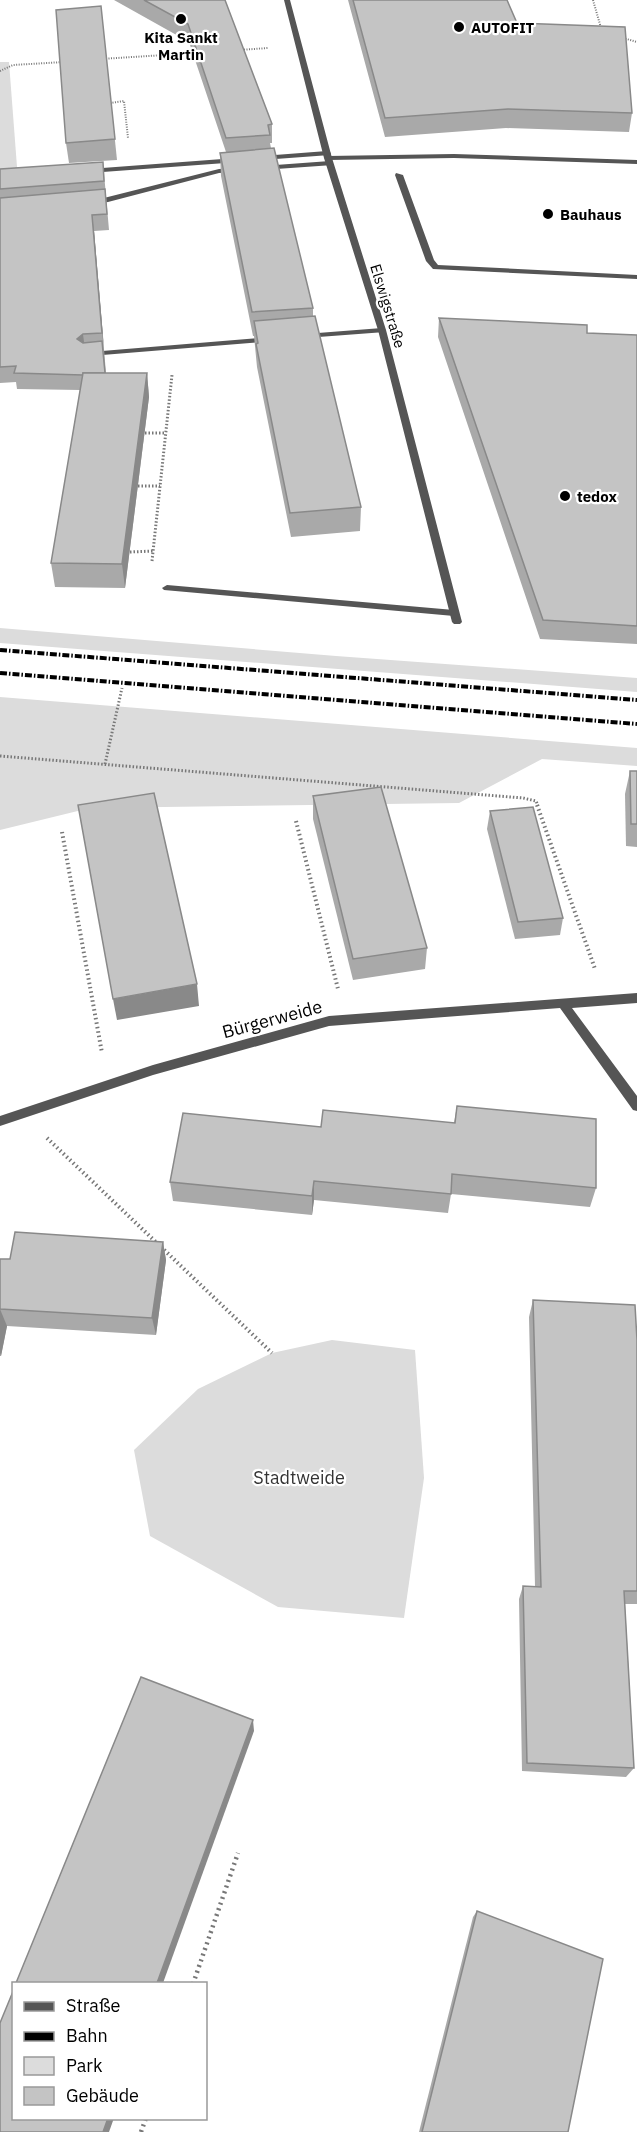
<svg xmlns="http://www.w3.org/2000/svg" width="637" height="2132" viewBox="0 0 637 2132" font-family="'IBM Plex Sans',sans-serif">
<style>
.green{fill:#dcdcdc}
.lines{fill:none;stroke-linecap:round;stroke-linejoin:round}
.path-far3{stroke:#777;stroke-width:2;stroke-dasharray:1 1.5;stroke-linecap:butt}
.path-far2{stroke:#777;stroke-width:3;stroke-dasharray:1.5 2;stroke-linecap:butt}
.path-far1{stroke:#777;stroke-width:4;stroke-dasharray:1.5 3;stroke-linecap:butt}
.path{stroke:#777;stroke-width:4.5;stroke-dasharray:2 4;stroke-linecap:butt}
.service{fill:#555;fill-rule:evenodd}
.minor{fill:#555;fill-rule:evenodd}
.rail{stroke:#000;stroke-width:4;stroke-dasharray:7 2 1.5 2;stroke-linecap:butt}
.wall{fill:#a9a9a9}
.shaded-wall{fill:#898989}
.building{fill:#c4c4c4;stroke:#898989;stroke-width:1.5}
.poi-dot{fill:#000;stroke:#fff;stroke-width:2}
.labels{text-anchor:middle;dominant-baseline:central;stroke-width:4.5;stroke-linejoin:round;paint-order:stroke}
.far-poi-label{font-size:15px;font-weight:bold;fill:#000;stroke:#fff;text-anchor:start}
.far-street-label{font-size:15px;fill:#000;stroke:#fff}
.street-label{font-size:18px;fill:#000;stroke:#fff}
.park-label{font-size:18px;fill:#333;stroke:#fff}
</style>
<rect width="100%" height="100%" fill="#fff"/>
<g class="green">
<path d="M0,62H9L18,180L0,181Z"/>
<path d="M0,628L336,656L637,678V692L0,643Z"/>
<path d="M0,697L637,748V766L542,759L459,803L90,808L0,830Z"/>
<path d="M332,1340L415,1350L424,1478L404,1618L278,1607L150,1536L134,1450L198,1389L272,1353Z"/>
</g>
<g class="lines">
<g class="path-far3">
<path d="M593,0L601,28"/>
<path d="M623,38L637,42"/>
<path d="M239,50L268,48"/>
<path d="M101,59L196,53"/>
<path d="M0,71L13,65L64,62"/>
<path d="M110,103L124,101L128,138"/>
</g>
<g class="path-far2">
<path d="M145,433H166"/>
<path d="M138,486H160"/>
<path d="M130,552L153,551"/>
<path d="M152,561L172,375"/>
<path d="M0,756L523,798L536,801L538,806"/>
<path d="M105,764L122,688"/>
</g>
<g class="path-far1">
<path d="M537,805L595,969"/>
<path d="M296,821L338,989"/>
<path d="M62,832L102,1053"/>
<path d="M47,1138L272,1353"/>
</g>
<g class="path">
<path d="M193,1984L238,1853"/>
<path d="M141,2132L146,2118"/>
</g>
<g class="service">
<path d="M327,151L331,153L330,155L262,160L258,158L262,156Z"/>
<path d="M454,154L637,160V164L454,158L328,160L324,158L328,156Z"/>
<path d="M236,158H239V162L89,173L85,171L89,169Z"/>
<path d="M330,161H333V165L262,170L258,168L262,166Z"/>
<path d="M236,168H239V172L219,173L108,202L92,204L88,202L219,169Z"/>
<path d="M396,173L403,175L434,260L438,265L637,275V279L433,269L426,261L395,175Z"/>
<path d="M382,328L386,330L385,332L305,338L301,336L305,334Z"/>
<path d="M270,337H273V341L90,356L86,354L90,352Z"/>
<path d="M167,585L454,610L459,613L454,616L164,590L162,588Z"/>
</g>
<g class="minor">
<path d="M284,0H290L332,158L386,330L462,622L460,624H454L452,622L378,330L324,158Z"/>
<path d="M637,993V1003L572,1008L637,1096V1111L633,1110L560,1008L329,1026L153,1075L0,1126V1116L153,1065L329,1016Z"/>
</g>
<g class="rail">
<path d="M0,650L637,700"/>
<path d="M0,673L637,724"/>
</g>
</g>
<g class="wall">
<path d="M114,0H225L272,124V143H270L271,148L313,308V316L361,507L360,531L291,537L257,367L254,336H253L221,176L220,153L226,152L189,42Z"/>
<path d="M348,0H507L517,23L632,113L629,132L506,128L385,137Z"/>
<path d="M101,6L117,160L69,163L66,143Z"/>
<path d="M103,162L109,230L94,231L106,373H147L149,397L125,588L55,587L51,563L80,390L17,389L16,382L0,383V169Z"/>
<path d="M439,318L587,333L637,335V644L540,639L438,337Z"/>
<path d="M630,771H637V847L626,846L625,794Z"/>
<path d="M313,796L427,948L425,969L353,980L313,819Z"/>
<path d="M490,811L563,918L560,935L515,939L487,829Z"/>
<path d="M457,1106L596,1188L590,1207L451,1194L448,1213L314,1200L312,1215L173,1201L170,1182L321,1127L454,1123Z"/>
<path d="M163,1242L166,1260L156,1335L7,1326L1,1356H0V1259H10Z"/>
<path d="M533,1300L637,1340V1604H625L634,1768L626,1777L522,1771L519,1599L523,1586H535L529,1317Z"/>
<path d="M477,1911L568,2132H419L473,1917Z"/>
</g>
<g class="shaded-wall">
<path d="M92,215L94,231L104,348L102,333Z"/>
<path d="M83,334L85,350L77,339Z"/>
<path d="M147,373L149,397L125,588L122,564Z"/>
<path d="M197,984L199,1006L117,1020L113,999Z"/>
<path d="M314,1181V1200L312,1215V1196Z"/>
<path d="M163,1242L166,1260L156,1335L152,1318Z"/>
<path d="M0,1309L7,1326L1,1356L0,1353Z"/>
<path d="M253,1720L254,1731L163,1983H157Z"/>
<path d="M108,2118H114L109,2132H103Z"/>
</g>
<g class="building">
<path d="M144,0H225L272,124L268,125L270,135L226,138L188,24Z"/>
<path d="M353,0H507L517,23L625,27L632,113L508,109L385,118Z"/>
<path d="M101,6L115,139L66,143L56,10Z"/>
<path d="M274,148L313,308L252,312L220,153Z"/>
<path d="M103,162L104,181L0,189V169Z"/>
<path d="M105,189L107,214L92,215L102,333L83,334L77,339L83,343L102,341L105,373H83V375L14,373L16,366L0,367V198Z"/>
<path d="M315,316L361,507L290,513L256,344L258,343L254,321Z"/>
<path d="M439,318L587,325V333L637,335V626L543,620Z"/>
<path d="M83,373H147L122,564L51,563Z"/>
<path d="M630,771H637V824H631Z"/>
<path d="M381,787L427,948L353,959L313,796Z"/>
<path d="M154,793L197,984L113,999L78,805Z"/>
<path d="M533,807L563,918L518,922L490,811Z"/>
<path d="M457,1106L596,1119V1188L452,1174L451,1194L314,1181L312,1196L170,1182L183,1113L321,1127L323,1110L455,1123Z"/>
<path d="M15,1232L163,1242L152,1318L0,1309V1259H10Z"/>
<path d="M533,1300L635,1305L637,1340V1591H624L634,1768L527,1763L523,1586L541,1587Z"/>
<path d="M141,1677L253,1720L157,1983H16Z"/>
<path d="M477,1911L603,1959L568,2132H422Z"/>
<path d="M14,1989V2118H108L103,2132H0V2023Z"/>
</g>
<g class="poi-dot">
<circle cx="181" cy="19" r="6"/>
<circle cx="459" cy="27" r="6"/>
<circle cx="548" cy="214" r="6"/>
<circle cx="565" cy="496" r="6"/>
</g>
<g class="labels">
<g class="far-poi-label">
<text x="471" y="27">AUTOFIT</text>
<text x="181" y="37" text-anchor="middle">Kita Sankt<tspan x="181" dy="17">Martin</tspan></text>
<text x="560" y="214">Bauhaus</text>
<text x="577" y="496">tedox</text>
</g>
<g class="far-street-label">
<text transform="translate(388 306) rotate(73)">Elswigstraße</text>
</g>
<g class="street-label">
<text transform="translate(272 1019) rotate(-15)">Bürgerweide</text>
</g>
<g class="park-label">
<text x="299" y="1477">Stadtweide</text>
</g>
</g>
<rect x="12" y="1982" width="195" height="138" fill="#ffffff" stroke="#999999" stroke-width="1.5"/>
<rect x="24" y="2002" width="30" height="9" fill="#555555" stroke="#999999" stroke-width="1.5"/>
<text x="66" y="2012" font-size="18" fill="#000000">Straße</text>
<rect x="24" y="2032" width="30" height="9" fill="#000000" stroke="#999999" stroke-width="1.5"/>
<text x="66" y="2042" font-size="18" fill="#000000">Bahn</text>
<rect x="24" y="2057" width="30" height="18" fill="#dcdcdc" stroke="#999999" stroke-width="1.5"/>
<text x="66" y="2072" font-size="18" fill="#000000">Park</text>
<rect x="24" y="2087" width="30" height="18" fill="#c4c4c4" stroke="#999999" stroke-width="1.5"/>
<text x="66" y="2102" font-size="18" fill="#000000">Gebäude</text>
</svg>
